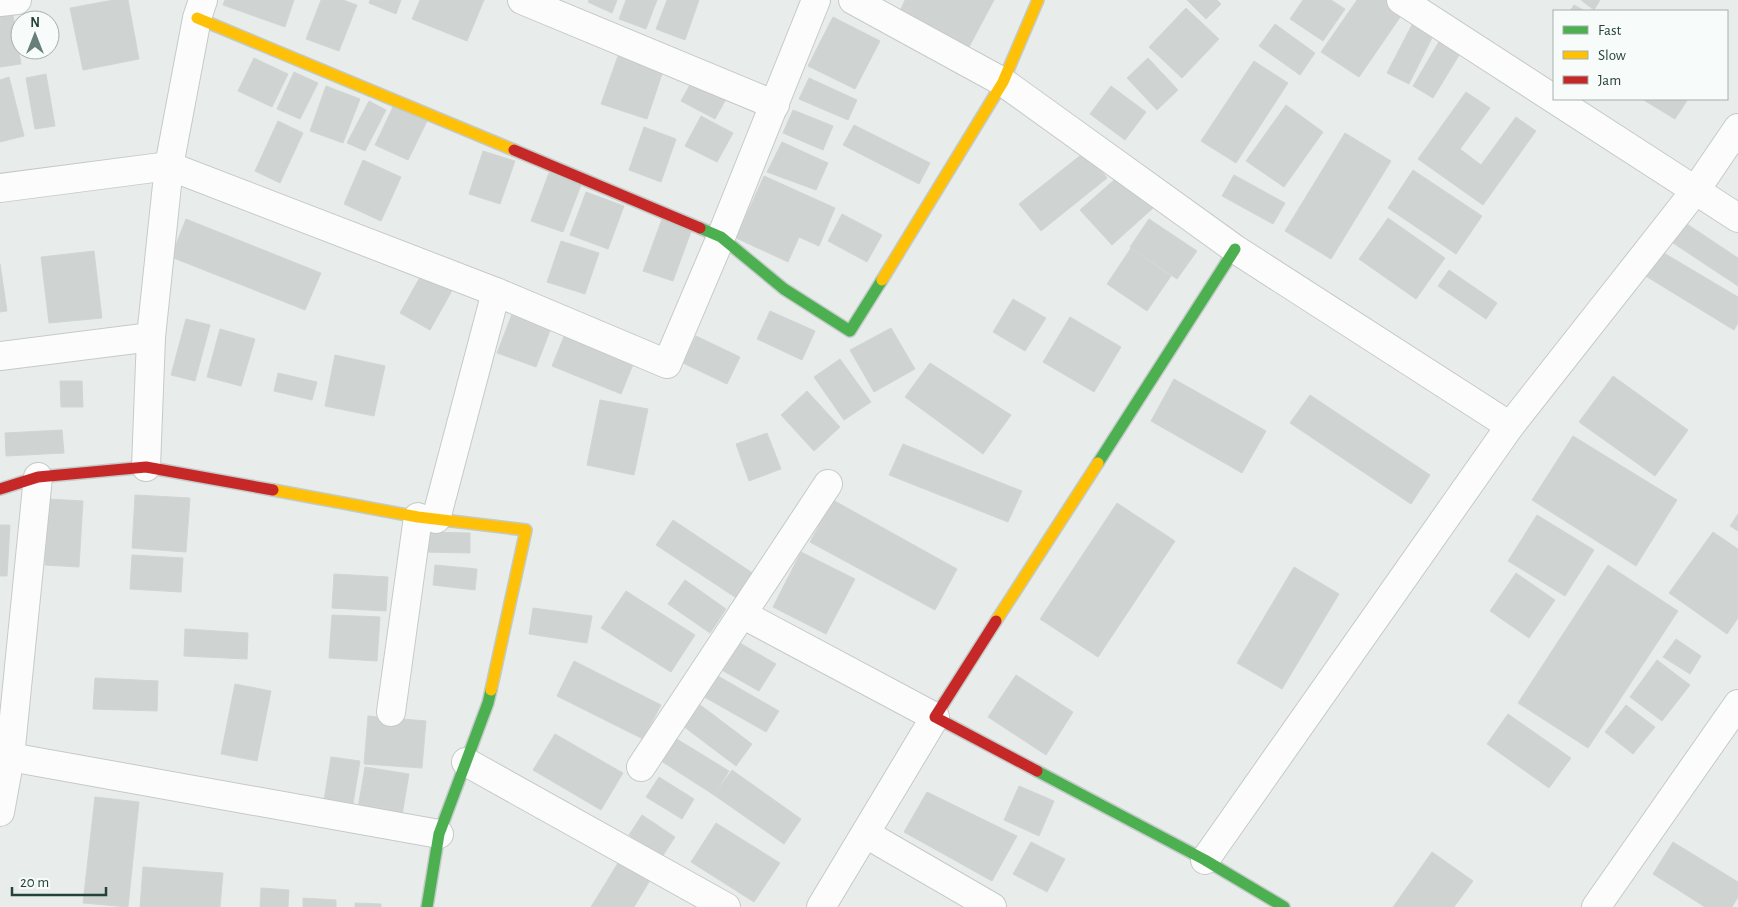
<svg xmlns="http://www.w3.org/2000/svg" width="1738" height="907" viewBox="0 0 1738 907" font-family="'Alegreya Sans',sans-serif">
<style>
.building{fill:#cfd4d2;stroke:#d1d6d4}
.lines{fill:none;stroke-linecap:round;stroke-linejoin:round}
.street-casing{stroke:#c5cac8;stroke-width:30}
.fast-casing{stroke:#c3cbc8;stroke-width:14}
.slow-casing{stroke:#c3cbc8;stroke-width:14}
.jam-casing{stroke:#c3cbc8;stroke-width:14}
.street{stroke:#fcfcfc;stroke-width:28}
.fast{stroke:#4caf50;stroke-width:11}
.slow{stroke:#ffc107;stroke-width:11}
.jam{stroke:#c62828;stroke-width:11}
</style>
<rect width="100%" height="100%" fill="#e8edeb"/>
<g class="building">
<path d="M113,0H128L139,59L83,70L70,8Z"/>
<path d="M225,0H294L285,27L223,5Z"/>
<path d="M321,0H343L357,5L339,51L306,39Z"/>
<path d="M370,0H401L396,14L369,3Z"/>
<path d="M420,0H484L467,41L412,19Z"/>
<path d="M589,0H617L612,13L588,2Z"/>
<path d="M626,0H657L646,29L619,19Z"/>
<path d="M667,0H699L685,40L656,29Z"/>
<path d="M905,0H994L968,49L899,13Z"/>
<path d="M1187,0H1217L1221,4L1206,19Z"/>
<path d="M1303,0H1331L1345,9L1323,41L1290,19Z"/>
<path d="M1357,0H1391L1405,10L1359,77L1321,52Z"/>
<path d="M1581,0H1600L1594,10Z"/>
<path d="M1574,5L1585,11H1570Z"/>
<path d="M1186,8L1219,39L1182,78L1149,47Z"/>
<path d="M12,9L21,64L0,67V10Z"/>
<path d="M833,17L880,41L855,89L808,66Z"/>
<path d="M1415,19L1436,30L1409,84L1387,73Z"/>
<path d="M1275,24L1315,53L1300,75L1259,46Z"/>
<path d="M1440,40L1461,52L1433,98L1413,86Z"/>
<path d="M618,56L663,71L647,119L601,104Z"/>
<path d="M254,58L288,74L272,107L238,91Z"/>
<path d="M1148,58L1178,90L1157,110L1127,78Z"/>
<path d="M1254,61L1288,83L1236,163L1201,141Z"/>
<path d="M294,72L318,83L300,119L277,109Z"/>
<path d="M46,74L55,126L35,129L26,78Z"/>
<path d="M9,77L24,136L0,142V80Z"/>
<path d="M809,78L857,100L848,120L799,99Z"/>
<path d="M692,81L726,99L715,119L681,101Z"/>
<path d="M326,86L360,99L343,143L310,131Z"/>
<path d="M1111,86L1146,112L1125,140L1090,114Z"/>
<path d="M1466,92L1490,108L1460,149L1481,165L1516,117L1536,131L1483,205L1418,159Z"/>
<path d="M1642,99H1688L1675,119Z"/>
<path d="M369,101L386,110L365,151L347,143Z"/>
<path d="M394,105L427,121L408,160L375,145Z"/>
<path d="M1286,105L1323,132L1284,187L1246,161Z"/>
<path d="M793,110L833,126L823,150L783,133Z"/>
<path d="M701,116L733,133L717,162L685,146Z"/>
<path d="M278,121L303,133L280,183L255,171Z"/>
<path d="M854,125L930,163L919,184L843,145Z"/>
<path d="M644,127L676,139L661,182L629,170Z"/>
<path d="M1345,133L1391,161L1331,259L1285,231Z"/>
<path d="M782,142L828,163L816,190L767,172Z"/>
<path d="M483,151L515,161L500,204L469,194Z"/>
<path d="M1086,151L1107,178L1041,231L1019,204Z"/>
<path d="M363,160L401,177L381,221L344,204Z"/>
<path d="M1413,170L1482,216L1456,254L1388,208Z"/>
<path d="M549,173L581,185L563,232L531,221Z"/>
<path d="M1122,173L1153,208L1112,245L1080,210Z"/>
<path d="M1234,175L1285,203L1273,224L1222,196Z"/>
<path d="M764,176L835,208L819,246L799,237L788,262L736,238Z"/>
<path d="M586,192L624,206L608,249L570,235Z"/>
<path d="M842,214L882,235L867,262L828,241Z"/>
<path d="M1388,218L1445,258L1416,299L1359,259Z"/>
<path d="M186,219L321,273L305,310L171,257Z"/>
<path d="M662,219L692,229L673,281L643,271Z"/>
<path d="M1149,219L1197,251L1177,279L1130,247Z"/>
<path d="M1684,222L1738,258V286L1670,241Z"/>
<path d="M561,241L599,253L585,294L547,282Z"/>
<path d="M1131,248L1171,276L1147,311L1107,284Z"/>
<path d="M1659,250L1738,297V323L1734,330L1644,275Z"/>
<path d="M94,251L102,318L49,323L41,257Z"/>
<path d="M0,264L7,311L0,312Z"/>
<path d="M424,270L454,287L430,330L400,313Z"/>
<path d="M1449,270L1497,303L1486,319L1438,286Z"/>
<path d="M1013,299L1046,318L1025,351L993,332Z"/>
<path d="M770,311L815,331L802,360L757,339Z"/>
<path d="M512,314L551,328L536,367L497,353Z"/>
<path d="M1070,317L1121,347L1094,392L1043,362Z"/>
<path d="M186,319L210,325L195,381L171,375Z"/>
<path d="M891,328L915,369L874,392L850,350Z"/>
<path d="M220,329L255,339L241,386L207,377Z"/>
<path d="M565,334L634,362L621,394L552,366Z"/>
<path d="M696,336L740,357L727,384L683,363Z"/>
<path d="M335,355L385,366L374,416L325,406Z"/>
<path d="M840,359L871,402L844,420L814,377Z"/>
<path d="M930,363L1011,415L983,454L905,397Z"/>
<path d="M278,373L317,382L312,400L274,391Z"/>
<path d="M1613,376L1688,430L1655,476L1579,422Z"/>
<path d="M1174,379L1266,431L1242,473L1151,421Z"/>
<path d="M60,381H82L83,407H61Z"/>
<path d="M807,391L840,427L814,451L781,415Z"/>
<path d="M1310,395L1430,475L1411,504L1290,423Z"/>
<path d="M600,400L648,409L634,475L587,465Z"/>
<path d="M62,430L64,453L6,456L5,433Z"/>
<path d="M767,433L781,469L749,481L736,444Z"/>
<path d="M1573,436L1677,500L1636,566L1532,500Z"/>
<path d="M903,444L1022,491L1008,522L889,475Z"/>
<path d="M135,495L190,498L186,552L132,548Z"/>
<path d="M49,499L83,501L79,567L45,565Z"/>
<path d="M833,500L957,569L935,610L810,542Z"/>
<path d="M1117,503L1175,541L1098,657L1040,619Z"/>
<path d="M1738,514V531L1730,526Z"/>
<path d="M1537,515L1594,550L1565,596L1508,561Z"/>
<path d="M673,520L754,574L738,599L656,545Z"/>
<path d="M0,525H10L7,576H0Z"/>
<path d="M423,532L470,533V553L422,552Z"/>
<path d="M1713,532L1738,549V618L1727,634L1669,593Z"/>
<path d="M801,552L855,579L826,634L773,607Z"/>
<path d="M132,555L183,558L181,592L130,589Z"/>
<path d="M435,565L477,569L475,590L433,585Z"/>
<path d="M1608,565L1678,611L1588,748L1518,703Z"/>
<path d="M1294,567L1339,594L1282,689L1237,663Z"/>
<path d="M1516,573L1555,600L1529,638L1490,611Z"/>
<path d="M334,574L388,577L386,611L332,608Z"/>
<path d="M685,580L726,609L710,633L668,604Z"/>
<path d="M626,591L695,635L671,672L601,628Z"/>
<path d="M533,608L592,616L587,643L529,634Z"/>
<path d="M332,615L380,617L377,661L329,658Z"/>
<path d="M185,629L248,633L247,659L184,656Z"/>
<path d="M728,636L776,664L759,691L711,664Z"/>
<path d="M1676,639L1701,656L1690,674L1663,657Z"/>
<path d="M1657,660L1690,685L1662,721L1630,697Z"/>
<path d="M574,661L661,705L643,739L557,696Z"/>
<path d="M711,672L779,711L766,732L699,694Z"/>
<path d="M1016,675L1073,712L1046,755L988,717Z"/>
<path d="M95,678L158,681L157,711L93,709Z"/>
<path d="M235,684L271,691L257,761L221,754Z"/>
<path d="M699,704L752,744L736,766L683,726Z"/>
<path d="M1626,705L1655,727L1633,754L1605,732Z"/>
<path d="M1508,714L1571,758L1549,788L1487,744Z"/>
<path d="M368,716L426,721L422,768L364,764Z"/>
<path d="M555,734L623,773L601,810L533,770Z"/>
<path d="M672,736L729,771L714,795L658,759Z"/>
<path d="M331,757L360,761L353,804L324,800Z"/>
<path d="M365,767L409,774L402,815L358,808Z"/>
<path d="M732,770L801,819L784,844L714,795Z"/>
<path d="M659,777L694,799L682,819L646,797Z"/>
<path d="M1019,786L1054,801L1039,836L1004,820Z"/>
<path d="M927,792L1017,836L992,881L904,832Z"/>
<path d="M95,797L139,802L128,907L83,903Z"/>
<path d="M642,815L675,837L662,857L629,835Z"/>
<path d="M716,823L780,863L754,902L691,862Z"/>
<path d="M1031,842L1065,859L1047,892L1013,874Z"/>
<path d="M1673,842L1738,882V897L1732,907H1705L1653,874Z"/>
<path d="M1432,852L1473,881L1454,907H1393Z"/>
<path d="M621,858L652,877L634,907H591Z"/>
<path d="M143,867L223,873L220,907H140Z"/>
<path d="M261,888L289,890L288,907H260Z"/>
<path d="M303,898L336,900V907H303Z"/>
<path d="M355,903L381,904V907H355Z"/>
</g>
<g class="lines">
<g class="street-casing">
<g id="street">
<path d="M522,0L775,105"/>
<path d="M853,0L1003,82L1235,249L1510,426"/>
<path d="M1401,0L1738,218"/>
<path d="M0,2L17,0"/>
<path d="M0,188L169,166L496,292L667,364L721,237L816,0"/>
<path d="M0,356L151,337"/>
<path d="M146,467L151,337L169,166L197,18L203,0"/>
<path d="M436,519L496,292"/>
<path d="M742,614L935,717L821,907"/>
<path d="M391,712L418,517"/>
<path d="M10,757L439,834"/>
<path d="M466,762L726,907"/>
<path d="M641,767L828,484"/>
<path d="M0,812L10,757L38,477"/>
<path d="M866,834L992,907"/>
<path d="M1205,860L1510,426L1695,191L1738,128"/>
<path d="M1596,907L1738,704"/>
</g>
</g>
<g class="fast-casing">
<g id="fast">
<path d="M700,228L721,237L784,289L850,331L882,280"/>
<path d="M1098,463L1235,249"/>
<path d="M1037,771L1205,860L1284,907"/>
<path d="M427,907L439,834L488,703L491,690"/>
</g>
</g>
<g class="slow-casing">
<g id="slow">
<path d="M197,18L514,150"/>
<path d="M882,280L1003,82L1038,0"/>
<path d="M273,490L418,517L526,530L491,690"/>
<path d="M996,621L1098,463"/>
</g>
</g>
<g class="jam-casing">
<g id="jam">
<path d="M514,150L700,228"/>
<path d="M0,489L38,477L146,467L273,490"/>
<path d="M996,621L935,717L1037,771"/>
</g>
</g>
<use href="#street" class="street"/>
<use href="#fast" class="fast"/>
<use href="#slow" class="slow"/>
<use href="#jam" class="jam"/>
</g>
<rect x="1553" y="10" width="175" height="90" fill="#f7fbf9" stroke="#a3b1ad"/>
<rect x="1563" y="26" width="25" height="8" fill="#4caf50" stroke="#a3b1ad"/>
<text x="1598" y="35" font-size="15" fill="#24423a">Fast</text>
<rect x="1563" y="51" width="25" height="8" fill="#ffc107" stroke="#a3b1ad"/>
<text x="1598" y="60" font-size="15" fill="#24423a">Slow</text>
<rect x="1563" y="76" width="25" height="8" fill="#c62828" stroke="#a3b1ad"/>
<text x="1598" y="85" font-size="15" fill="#24423a">Jam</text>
<g transform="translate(35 35)"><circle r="24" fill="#f7fbf9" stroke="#a3b1ad"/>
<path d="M0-4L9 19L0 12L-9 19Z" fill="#697e78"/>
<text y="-8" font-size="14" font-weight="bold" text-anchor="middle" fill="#24423a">N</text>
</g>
<path d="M12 887v8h94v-8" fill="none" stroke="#24423a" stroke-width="2.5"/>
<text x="20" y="887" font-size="15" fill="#24423a" stroke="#f7fbf9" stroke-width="4" paint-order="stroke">20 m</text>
</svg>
